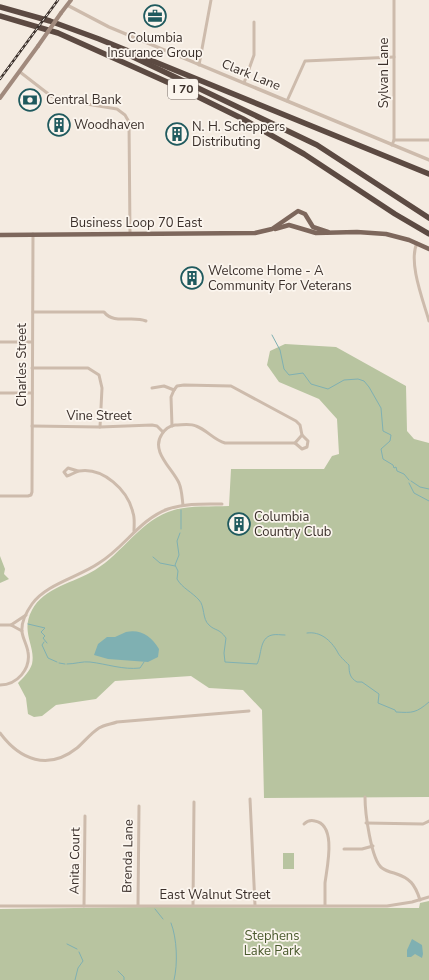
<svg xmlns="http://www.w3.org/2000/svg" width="429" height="980" viewBox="0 0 429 980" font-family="'Nunito Sans',sans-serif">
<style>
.green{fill:#b8c4a0}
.water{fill:#7fb0b2}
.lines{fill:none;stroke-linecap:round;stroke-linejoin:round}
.stream{stroke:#7fb0b2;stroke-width:1}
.minor{stroke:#cdbbac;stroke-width:3}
.tertiary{stroke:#cdbbac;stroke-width:3.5}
.secondary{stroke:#a18a7d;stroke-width:4}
.primary{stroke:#7d675c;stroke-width:4.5}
.motorway{stroke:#5c4a42;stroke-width:5.5}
.rail-casing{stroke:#3b302b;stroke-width:2.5}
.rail{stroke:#fbf5ee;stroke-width:1;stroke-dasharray:3;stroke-linecap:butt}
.secondary-bridge{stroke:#a18a7d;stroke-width:4}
.labels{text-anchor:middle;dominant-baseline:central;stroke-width:3.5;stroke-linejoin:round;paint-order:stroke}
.shield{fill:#fbf5ee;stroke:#756b66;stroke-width:1}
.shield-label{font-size:12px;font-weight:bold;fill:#3b302b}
.poi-label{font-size:13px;fill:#3b302b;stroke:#fbf5ee;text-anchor:start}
.street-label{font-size:13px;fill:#3b302b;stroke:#fbf5ee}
.park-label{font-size:13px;fill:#4a5a2e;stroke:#fbf5ee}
</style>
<rect width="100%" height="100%" fill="#f4ebe1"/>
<g class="green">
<path d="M285,344L336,347L406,386L407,431L414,439L429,443V797L264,798L262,710L243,690L209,688L191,676L115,681L96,699L56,705L42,716L34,717L28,714L26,698L18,683C23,678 30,671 32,664C36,646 20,632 32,610C44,587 74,583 95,570C123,553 141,519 174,510C191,505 212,507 229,506L231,469H324L332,456L339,454L337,419L319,399L279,382L267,365L270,351Z"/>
<path d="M0,556L5,569L4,574L9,579L0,583Z"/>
<rect x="283" y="853" width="11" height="16"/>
<path d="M429,901V980H0V909L150,907L419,908L420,903Z"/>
</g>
<g class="water">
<path d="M126,632C141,629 151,636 159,649L158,657L148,662L108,659L94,655L98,644L107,637H115Z"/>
<path d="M412,939L422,945L423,954L422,958L415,954L411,957H407V950Z"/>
</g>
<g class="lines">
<g class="stream">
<path d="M272,335L280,350L284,369L289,375L303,373L311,384L328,389L344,380L358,379L364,381L369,387L381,408L383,431L391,435L390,441L381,449L383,459L393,465L394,468L396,467L397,471L404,474L409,480"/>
<path d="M411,481L420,487L429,489"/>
<path d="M409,483L414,493L429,501"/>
<path d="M181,529V510"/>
<path d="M180,533L177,541L179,555L175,565L178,571L177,579C182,588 192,592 199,600C205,606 202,619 209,625C215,631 219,628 226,638L224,653L225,662L257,664C262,655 259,638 272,635C276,634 281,635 285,635"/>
<path d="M153,557L160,563L175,566"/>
<path d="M28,624L45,628L41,632L45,636L43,638L47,643"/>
<path d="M307,633C321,631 331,641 337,651C339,656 345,661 349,665C349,673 350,678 357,682H362L379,694L378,703L395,710L396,712C413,713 416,713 429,702"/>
<path d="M44,642L42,645L48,658L57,662"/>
<path d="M59,663L65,664"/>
<path d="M67,664C75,664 83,661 90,662C107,664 123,670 140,668L144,662"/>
<path d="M155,909L163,919"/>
<path d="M171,923C177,938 178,964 174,980"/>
<path d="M67,944L77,949"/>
<path d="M118,971L124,977V980"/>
<path d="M75,980L78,968L83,961L79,952"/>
</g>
<g class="minor">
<path d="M199,65L211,0"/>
<path d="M20,72L51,96L62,100L117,109L125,115L129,122L130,234"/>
<path d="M244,83L254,55V22"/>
<path d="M287,101L305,61L394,57"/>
<path d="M394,140H429"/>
<path d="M392,145L394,140V0"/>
<path d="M417,243C408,262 423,300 429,321"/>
<path d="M33,312H104C114,325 132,315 146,321"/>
<path d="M0,342H32"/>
<path d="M32,368H88L99,375L102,388L100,427"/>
<path d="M152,388L164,386L174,390"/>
<path d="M174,390L177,386L184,385L231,386L296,421L300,425L302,435L295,443H225C214,440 207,430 196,426C190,423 182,425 175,425C170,426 165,429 162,434C150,451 172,468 179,483C182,490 182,498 183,505"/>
<path d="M0,393H32"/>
<path d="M32,426L100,427L152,425L157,426L163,432"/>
<path d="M172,426L171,397L174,390"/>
<path d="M295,443L302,449L307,447L308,441L302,435"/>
<path d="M78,471L68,468L64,472L67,476C71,475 75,472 79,471C103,467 128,490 133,513C135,518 134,525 134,531"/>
<path d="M0,496H28L31,495L32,492L33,234"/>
<path d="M0,625H11L22,631"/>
<path d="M11,625L26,615"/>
<path d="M0,685C17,685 31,669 28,652C27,645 23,639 22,632C21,622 27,611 32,604C46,584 79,577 99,563C124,548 140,519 168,509C186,503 204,504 222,504"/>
<path d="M0,733C20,760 48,771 77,748C84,742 91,733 99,728C104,725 112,724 117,722L249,711"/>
<path d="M365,797C365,812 371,860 382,868C386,871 390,872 394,873C410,878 415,884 420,900"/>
<path d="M250,799L255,905"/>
<path d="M366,823L423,824L429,821"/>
<path d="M304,824C307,821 311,820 315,821C337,825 327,867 325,883C325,890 325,897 325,905"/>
<path d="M344,849H362L373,846"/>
<path d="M138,905L139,806"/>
<path d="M193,905L194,802"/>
<path d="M0,906H387L412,902L429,897"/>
<path d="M84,906L85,816"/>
</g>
<path class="tertiary" d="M67,5L109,27L429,160"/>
<g class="secondary">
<path d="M61,13L71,0"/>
<path d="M0,98L38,46"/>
</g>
<g class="primary">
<path d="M275,229L289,225L316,233L357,232L386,234L409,240L429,249"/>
<path d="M0,235L255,233L272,229L298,211L305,214L313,227L328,232"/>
</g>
<g class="motorway">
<path d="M0,7L50,21L99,39L429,174"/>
<path d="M0,16L58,33L176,86L243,119L304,154L395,214L429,234"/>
<path d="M129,55L317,145L429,218"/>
</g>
<g class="rail-casing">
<path id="rail" d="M0,79L58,0"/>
</g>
<use href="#rail" class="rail"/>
<path class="secondary-bridge" d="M38,46L61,13"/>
</g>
<defs>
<g id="office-ring" transform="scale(1.15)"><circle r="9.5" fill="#fbf5ee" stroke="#1f5a5e" stroke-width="1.5"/><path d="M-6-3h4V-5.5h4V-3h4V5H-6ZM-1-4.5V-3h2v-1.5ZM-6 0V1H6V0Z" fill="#1f5a5e"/></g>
<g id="bank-ring" transform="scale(1.15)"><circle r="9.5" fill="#fbf5ee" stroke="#1f5a5e" stroke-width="1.5"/><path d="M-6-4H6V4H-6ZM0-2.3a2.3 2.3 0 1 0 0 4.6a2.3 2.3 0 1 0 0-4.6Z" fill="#1f5a5e"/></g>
<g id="building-ring" transform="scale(1.15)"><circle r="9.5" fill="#fbf5ee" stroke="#1f5a5e" stroke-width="1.5"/><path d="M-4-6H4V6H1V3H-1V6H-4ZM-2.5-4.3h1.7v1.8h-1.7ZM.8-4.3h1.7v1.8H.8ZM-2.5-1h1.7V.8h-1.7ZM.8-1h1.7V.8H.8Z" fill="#1f5a5e"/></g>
</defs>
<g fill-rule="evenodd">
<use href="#office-ring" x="155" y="16"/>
<use href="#bank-ring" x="30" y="100"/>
<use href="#building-ring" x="59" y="125"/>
<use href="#building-ring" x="177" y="134"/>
<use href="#building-ring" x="192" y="278"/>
<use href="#building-ring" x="239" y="524"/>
</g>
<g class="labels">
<rect class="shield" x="168" y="79" width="30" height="20" rx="3"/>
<g class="shield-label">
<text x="183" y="89">I 70</text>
</g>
<g class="poi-label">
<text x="155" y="38" text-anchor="middle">Columbia<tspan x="155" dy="15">Insurance Group</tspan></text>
<text x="46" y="100">Central Bank</text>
<text x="74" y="125">Woodhaven</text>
<text x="192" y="127">N. H. Scheppers<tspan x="192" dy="15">Distributing</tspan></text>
<text x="208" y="271">Welcome Home - A<tspan x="208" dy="15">Community For Veterans</tspan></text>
<text x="254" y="517">Columbia<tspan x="254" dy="15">Country Club</tspan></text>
</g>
<g class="street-label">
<text transform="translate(384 73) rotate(-90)">Sylvan Lane</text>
<text transform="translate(251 75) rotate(22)">Clark Lane</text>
<text x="136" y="223">Business Loop 70 East</text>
<text transform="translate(22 365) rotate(-90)">Charles Street</text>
<text x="99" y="416">Vine Street</text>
<text transform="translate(128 856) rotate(-89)">Brenda Lane</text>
<text transform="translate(75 861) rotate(-89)">Anita Court</text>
<text x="215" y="895">East Walnut Street</text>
</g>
<g class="park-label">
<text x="272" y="936">Stephens<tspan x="272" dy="15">Lake Park</tspan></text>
</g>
</g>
</svg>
